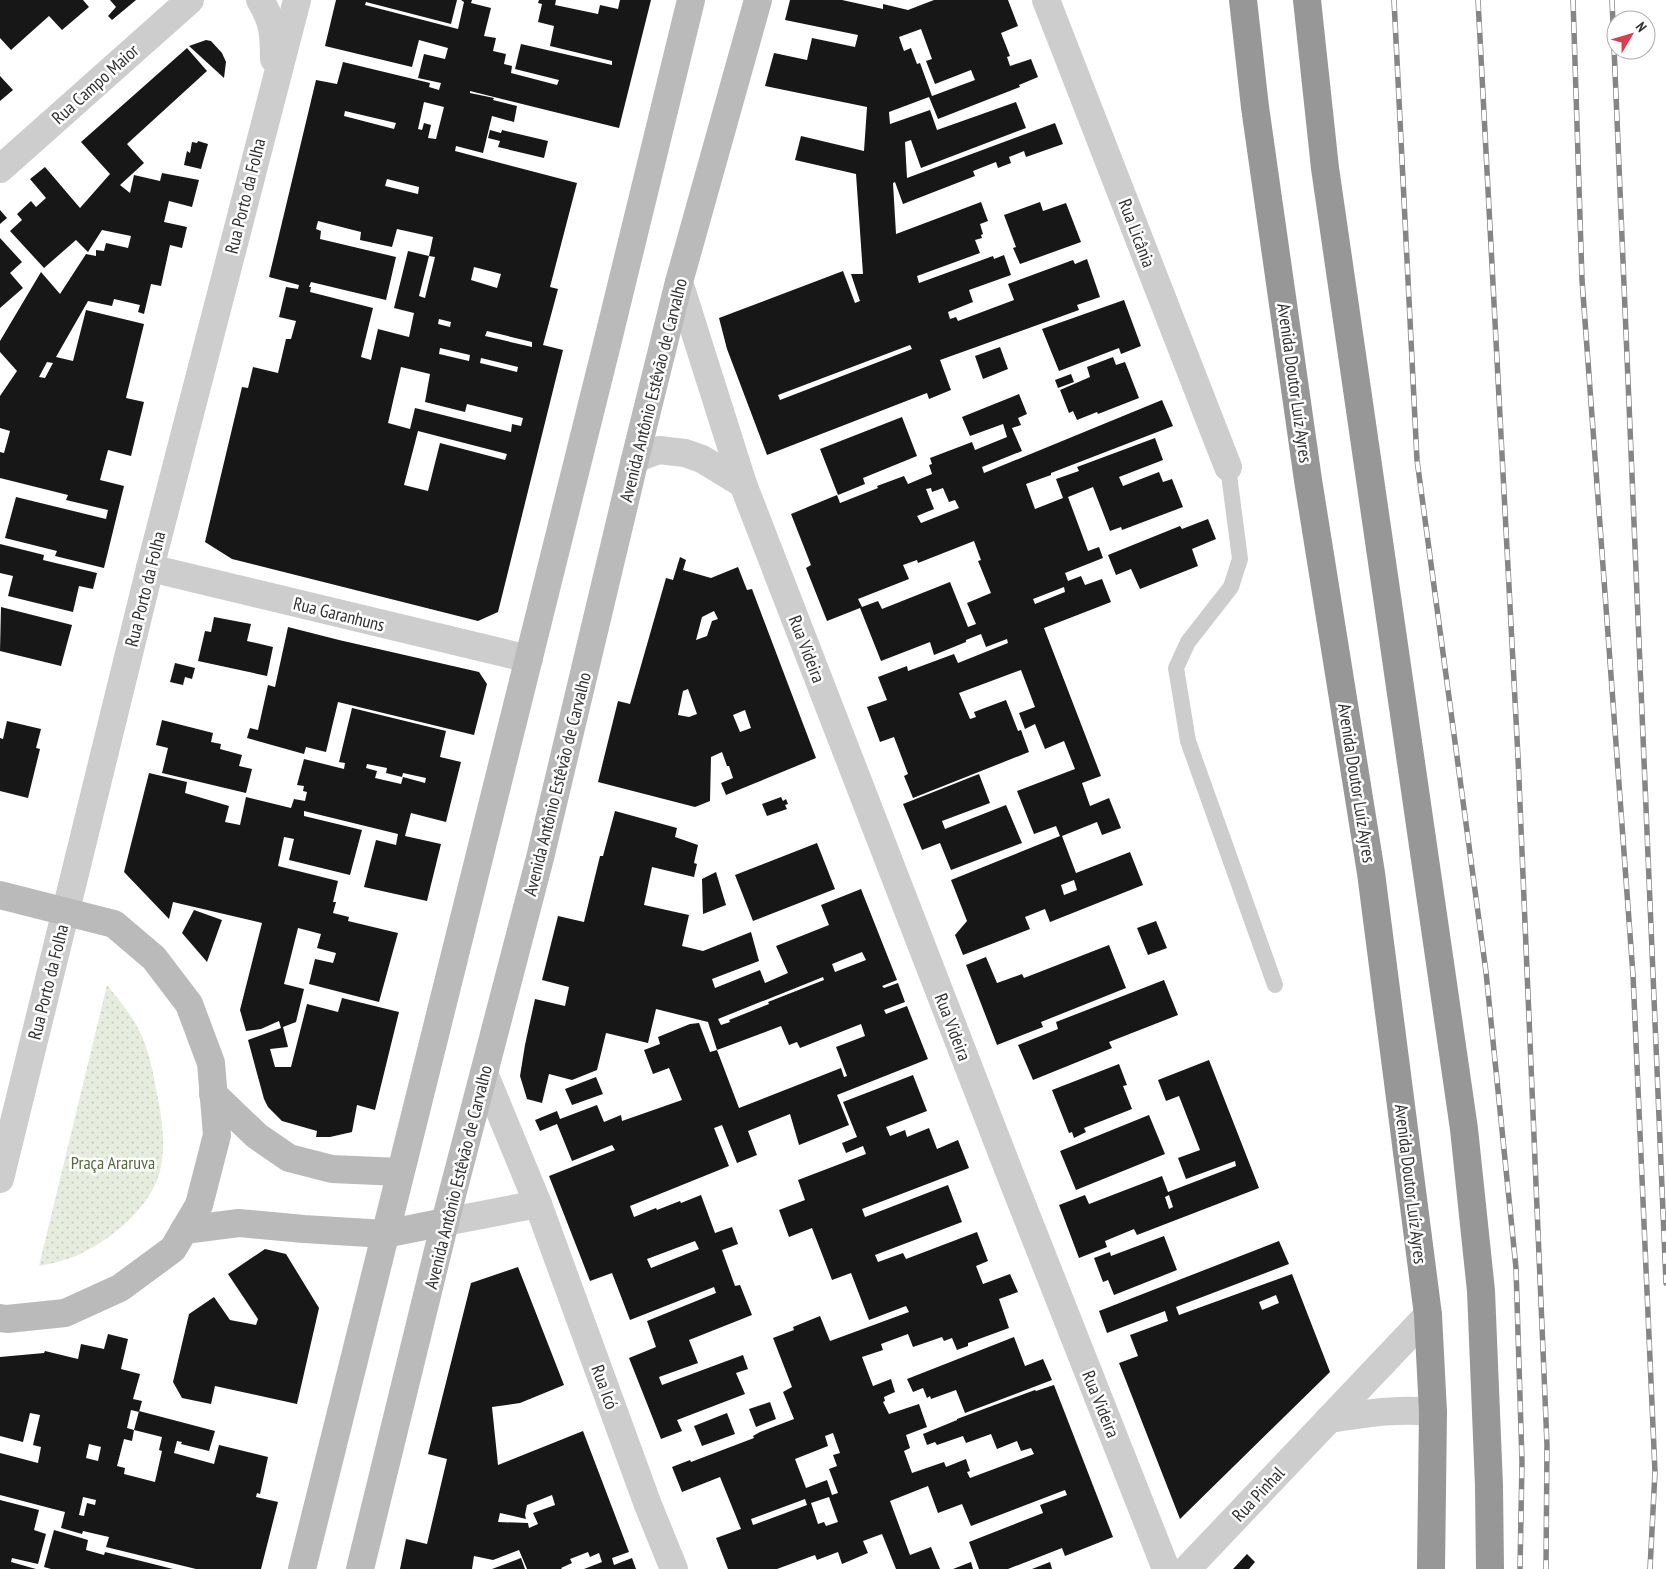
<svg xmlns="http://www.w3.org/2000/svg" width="1666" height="1569" viewBox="0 0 1666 1569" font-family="'PT Sans Narrow',sans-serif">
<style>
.green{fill:url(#green-dots)}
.building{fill:#171717;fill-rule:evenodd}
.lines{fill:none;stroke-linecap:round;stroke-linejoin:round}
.lane{stroke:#cdcdcd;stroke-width:16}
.street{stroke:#cdcdcd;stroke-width:28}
.secondary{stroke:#bababa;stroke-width:28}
.highway{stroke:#979797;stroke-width:28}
.rail-casing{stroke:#858585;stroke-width:5.5}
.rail{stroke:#fff;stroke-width:4;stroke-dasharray:11;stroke-linecap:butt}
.labels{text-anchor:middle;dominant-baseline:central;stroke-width:5;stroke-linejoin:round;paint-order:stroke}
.street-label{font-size:18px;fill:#303030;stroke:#fff}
.park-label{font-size:18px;fill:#53693f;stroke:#fff}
</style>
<defs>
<pattern id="green-dots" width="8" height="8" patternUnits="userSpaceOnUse" patternTransform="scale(1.25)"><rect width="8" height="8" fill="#e6ecde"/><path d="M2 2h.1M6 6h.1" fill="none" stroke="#c6cbbf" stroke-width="1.8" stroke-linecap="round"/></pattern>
</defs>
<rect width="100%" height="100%" fill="#fff"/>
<path class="green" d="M107,985C118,999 130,1013 138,1028C149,1049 153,1072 157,1094C163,1121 167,1154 157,1180C146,1210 110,1240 82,1253C69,1260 53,1263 39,1266Z"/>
<g class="building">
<path d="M0,0H83L89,7L62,30L49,16L11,50L0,38Z"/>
<path d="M110,0H136L112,20L108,16L116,7Z"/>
<path d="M336,0H457L451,24L366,2L365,5L458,29L464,2L461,0H472L471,3L491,8L484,36L496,38L493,51L506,54L504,64L512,66L511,73L557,85L559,80L515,69L521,44L612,65V61L550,46L554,26L538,22L542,4L538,3L539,0H556L555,5L598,14L600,5L618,9L620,0H651L619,128L470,91V93L494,98L493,100L517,106L514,122L492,116L483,153L456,146L455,151L577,183L550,287L558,289L543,345L563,350L498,612L478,621L232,559L205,542L242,387L248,388L253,367L278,373L286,339H291L296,321L279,317L286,287L298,289L299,285L269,277L316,80L337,84L343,62L430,83L429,87L439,90L441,83L418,78L424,54L445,59L448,48L419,40L412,67L325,46ZM424,102L444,107L436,139L428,138L431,125L424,123L422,130L418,129ZM345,111L396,123L394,129L344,116ZM387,179L419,187L418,194L385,186ZM318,221L361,232L360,240L392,247L397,229L433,237L429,256L435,257L425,298L419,296L429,256L408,251L394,308L414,313L409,337L378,329L371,360L361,357L373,308L310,292L311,287H309L311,282L386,300L396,257L320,239L321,231L316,229ZM474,267L501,274L497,288L471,280ZM439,319L451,322L450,327L438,324ZM487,331L532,342V347L485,336ZM440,348L470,355L469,361L439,354ZM481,358L518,367L517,372L480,363ZM401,367L430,374L425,402L465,412L467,404L523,418L521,426L512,424L511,432L415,408L410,429L388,423ZM418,431L507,454L505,460L440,443L428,491L404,485Z"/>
<path d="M790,0H842L883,9V4L908,10L934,0H1008L1018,26L1001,33L1010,56L1007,57L1010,66L1031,59L1038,77L1019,85L1020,87L938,119L929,97L889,112L890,124L930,110L937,130L1016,102L1026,128L921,168L911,140L905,142L907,178L1055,123L1063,144L1026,157L1024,151L1009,157L1011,163L998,168L996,162L973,171L975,176L903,204L895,182L893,183L896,234L981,202L988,221L980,224L983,234L981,235L982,238L975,240L980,253L917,276L919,283L993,256L994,259L1004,255L1011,275L969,290L973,302L948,312L950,319L956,317L958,321L1014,300L1008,284L1073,260L1075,264L1087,259L1100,297L1077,305L1079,310L940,360L951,390L929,399L927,393L767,455L727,349L719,318L843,271L855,303L860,301L851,274H863L856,174L795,160L801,136L864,151L867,107L765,86L774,53L807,60L812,38L855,47L858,35L785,20ZM921,29L932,59L926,61L935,84L971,70L975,80L932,96L920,63L917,64L911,48L904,51L899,37ZM910,345L912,349L780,400L778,395Z"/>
<path d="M206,40L211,41L222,53L226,62L224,78L189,46Z"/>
<path d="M187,48L207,71L127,144L144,163L120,185L130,193L134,175L160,181L162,173L199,180L192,207L169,201L164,222L187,227L182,248L170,245L161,286L151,284L144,314L138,312L140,305L114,299L112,306L88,301L56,357L73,361L86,310L144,324L126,398L144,402L131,456L108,450L100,480L124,486L104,568L55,556L57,551L5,538L16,497L106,519L108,510L66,500L68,495L0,478V452L4,453L10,431L0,428V396L17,371L0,352V341L41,272L60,294L86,254L96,256V250L104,251L106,243L128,248L131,236L102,230L88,252L76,240L44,268L10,231L22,220L17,214L31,201L36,207L46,198L30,179L45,167L80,208L110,174L81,142ZM47,362L53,363L45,378L39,377Z"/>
<path d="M0,76L13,90L0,101Z"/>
<path d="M490,130L501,133L502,130L548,141L544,158L498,147L500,141L488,138Z"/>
<path d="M198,141L208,144L201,169L184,165L187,151L190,153L192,142L197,143Z"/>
<path d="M1040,202L1043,211L1066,203L1081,242L1020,264L1013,248L1016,247L1004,215Z"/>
<path d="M0,210L7,218L0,224Z"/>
<path d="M0,238L22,262L10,273L23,288L0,308Z"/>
<path d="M1124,300L1141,346L1121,354L1119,348L1059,371L1042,329Z"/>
<path d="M1000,347L1008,369L983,379L975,356Z"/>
<path d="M1113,357L1116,365L1125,362L1139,398L1098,414L1097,412L1077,420L1073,411L1069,413L1060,390L1090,377L1087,367Z"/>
<path d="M1071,374L1074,382L1058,388L1055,380Z"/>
<path d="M1019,394L1027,414L1018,418L1021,425L1012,428L1022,451L982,467L984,473L1162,400L1173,426L1051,473V475L1026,484L1035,509L1063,498L1056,479L1079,471L1077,467L1155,438L1163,460L1119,477L1123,486L1159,472L1163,482L1172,479L1183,507L1122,530L1121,527L1110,531L1093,487L1068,497L1088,551L1099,547L1103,558L1065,573L1068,581L1081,576L1085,585L1102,579L1111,602L1044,628L1101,776L1082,783L1090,806L1109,798L1121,828L1102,835L1097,822L1062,836L1076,873L1130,852L1143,885L1050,922L1045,909L1025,917L1030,929L963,955L955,935L967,921L951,880L1060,836L1056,826L1034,834L1017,791L1075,769L1064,741L1045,749L1035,724L1025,729L1019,713L1035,707L1021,670L959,693L970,719L976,717L974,712L1006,700L1018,731L1021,730L1029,752L913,798L904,776L908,774L894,737L880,742L867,707L887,700L878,677L907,666L908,671L954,654L958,663L1008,643L1007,639L986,647L981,634L966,640V642L934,655L930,642L881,661L860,608L827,621L806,568L811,565L791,514L837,495L840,503L878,488L877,486L904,476L908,484L932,474L929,465L932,464L930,458L972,442L975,450L1007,437L1003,424L970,436L962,417ZM931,488L932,492L943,488L949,502L955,500L959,508L921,523L917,516L934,509L926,489ZM974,541L981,560L978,561L991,593L967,603L976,624L968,627L950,582L882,609L878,601L862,607L858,599L909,579L903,565L917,560L918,563ZM1064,587L1065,592L1035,604L1033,599ZM1074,880L1077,890L1064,895L1061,885Z"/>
<path d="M902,417L917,456L863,478L865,484L838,495L820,449Z"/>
<path d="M1208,519L1216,539L1192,549L1198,566L1140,589L1131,569L1116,575L1108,555L1180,526L1182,529Z"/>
<path d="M0,544L44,555L43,560L97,573L93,589L79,586L73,612L8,596L13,576L0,573Z"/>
<path d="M680,557L686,560L683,570L711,578L738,567L747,590L752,589L816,758L726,795L721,783L733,778L729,766H727L722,752L711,757L710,801L695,807L598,782L618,701L630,704L666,578L673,580ZM714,611L718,619L712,621L707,636L696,640L702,617ZM688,689L697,714L689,717L678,715L683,691ZM745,710L751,728L740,732L733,715Z"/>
<path d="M1,607L72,625L61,666L0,651Z"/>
<path d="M214,617L251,624L247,641L273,647L267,676L198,661L205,631L211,632Z"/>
<path d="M288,627L339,640L479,672L487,684L474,735L338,702L326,752L306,747L304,754L247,738L250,728L258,730L268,685L275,687Z"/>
<path d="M175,663L195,668L192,679L185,677L183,685L170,682Z"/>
<path d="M352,708L446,731L440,757L461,762L446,822L411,813L405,836L441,844L427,901L364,887L376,840L396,845L398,834L304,811V816L362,830L350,875L289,860L294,839L284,837L278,866L338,881L333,902H336L333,913L349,917L348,921L398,933L379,1002L309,984L315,959L333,963L336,953L317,948L321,934L298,928L284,984L304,989L296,1022L283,1027L288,1047L270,1049L275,1067H291L307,1004L338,1012L342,998L399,1012L375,1110L357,1105L352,1132L330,1137H316L317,1131L282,1121L268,1107L264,1099L248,1040L281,1028L279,1021L261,1029L246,1031L240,1010L262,923L173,902L169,919L124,872L149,773L187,782L185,793L229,806L225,822L240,825L246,797L291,808L294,799L305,801L307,792L303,791L304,786L297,785L304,759L344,769L345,763L339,762ZM367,764L387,768L386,773L402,777L403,773L426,778L425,783L403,777L401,784L375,778L377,771L366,768Z"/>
<path d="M162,720L213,733L211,742L221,744L220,749L242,755L239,766L252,769L246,793L162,773L168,748L156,745Z"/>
<path d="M7,721L41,729L36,748L40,749L28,798L0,791V738L3,739Z"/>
<path d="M979,774L990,803L942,821L945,829L1006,805L1022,843L951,870L940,843L922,850L903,804Z"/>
<path d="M781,797L783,801L786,799L788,804L785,805L787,809L767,816L762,804Z"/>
<path d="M615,811L677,828L675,837L698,845L694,863L697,864L694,877L652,867L644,905L689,915L682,946L703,951L751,932L759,961L712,979L715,988L760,970L765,983L788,973L776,946L829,925L821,905L861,889L897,980L882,986L884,988L898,983L905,1002L884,1010L886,1014L907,1006L928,1059L837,1095L849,1125L799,1145L790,1114L748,1131L757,1155L737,1163L722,1125L714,1128L729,1166L630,1206L634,1217L656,1208L657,1210L680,1201L681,1203L701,1195L715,1233L732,1227L738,1244L722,1250L735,1286L740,1285L752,1315L689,1340L698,1363L659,1377L662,1385L743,1355L748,1369L736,1373L745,1394L677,1420L682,1431L661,1439L629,1358L656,1347L647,1321L716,1293L714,1287L630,1320L612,1273L590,1281L549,1176L615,1150L612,1145L572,1161L557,1124L540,1131L535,1120L557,1111L560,1119L597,1105L604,1122L621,1115L622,1121L682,1100L669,1068L653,1074L644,1050L660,1044L658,1037L690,1024L699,1023L710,1052L717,1050L708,1022L656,1009L648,1043L606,1033L597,1070L572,1080L549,1074L542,1103L527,1099L520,1076L525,1045L535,999L565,1006L569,987L542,980L558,916L584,922L600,856H603ZM862,952L866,960L835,972L832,964ZM823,977L824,980L768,1002L769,1004L729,1020L730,1022L721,1025L718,1019ZM861,1024L865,1036L836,1047L847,1076L844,1077L841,1068L739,1108L717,1050L781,1026L789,1045L797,1042L800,1048ZM695,1241L699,1249L651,1268L647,1259Z"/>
<path d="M817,843L835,889L753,921L735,875Z"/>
<path d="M716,872L726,905L703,914L702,879Z"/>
<path d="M194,910L222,920L207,962L182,933Z"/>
<path d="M1156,921L1167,948L1148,955L1137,928Z"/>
<path d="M1109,945L1126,988L1041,1022L1043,1027L997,1045L966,965L986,957L997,983L1022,974L1024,978Z"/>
<path d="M1164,980L1178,1015L1109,1042L1112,1048L1033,1080L1018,1045L1058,1029L1056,1022Z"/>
<path d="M1209,1060L1259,1188L1137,1235L1134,1229L1105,1241L1107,1247L1079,1258L1059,1205L1085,1195L1089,1204L1162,1176L1168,1192L1236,1166L1235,1161L1186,1179L1178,1158L1200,1150L1179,1096L1166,1101L1158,1080ZM1169,1195L1173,1207L1169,1209L1165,1197Z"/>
<path d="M1119,1064L1127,1085L1123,1086L1132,1109L1084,1128L1086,1132L1074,1138L1072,1132L1069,1133L1052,1090Z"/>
<path d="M913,1075L927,1111L886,1127L890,1136L905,1130L907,1137L929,1128L937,1149L958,1140L969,1168L862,1209L865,1217L948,1185L962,1222L875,1255L878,1262L903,1253L906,1259L977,1232L988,1261L976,1266L983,1284L1010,1274L1018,1292L999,1299L1009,1328L968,1343V1346L957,1350L952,1338L944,1341L942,1337L913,1347L908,1334L881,1344L883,1350L862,1357L873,1386L891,1379L895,1392L884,1397L885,1401L883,1402L889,1414L919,1404L927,1427L906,1435L910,1448L904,1451L912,1473L944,1462L946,1467L966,1459L970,1471L967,1472L970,1478L1034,1454L1031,1448L1021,1451L1017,1441L997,1449L991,1434L966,1443L963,1436L937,1445L935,1442L927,1445L923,1434L957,1420V1419L1035,1390L1036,1391L1054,1385L1113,1537L1065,1556L1062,1548L1008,1569H979L969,1542L1043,1513L1040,1505L1067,1495L1065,1490L971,1526L962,1504L938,1513L928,1486L890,1501L910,1555L931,1547L940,1569H896L882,1534L863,1541L868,1553L842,1564L838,1552L817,1560L815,1555L777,1569H728L716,1538L741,1529L720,1477L682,1492L672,1467L690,1460L691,1462L754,1438L753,1436L760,1432L794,1419L783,1392L792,1387L773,1338L794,1330L793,1327L820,1316L830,1341L909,1312L906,1306L869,1320L851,1273L832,1280L812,1228L789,1237L779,1210L805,1200L798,1180L866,1154L863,1146L846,1153L842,1143L857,1137L843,1102ZM833,1433L840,1453L833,1455L837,1466L829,1469L838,1493L832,1495L827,1480L806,1488L795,1459L828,1446L825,1436ZM829,1497L838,1522L826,1526L824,1522L818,1524L811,1503ZM805,1499L807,1505L753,1525L751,1519Z"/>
<path d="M596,1077L603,1094L572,1105L565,1089Z"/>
<path d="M1149,1115L1165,1154L1076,1190L1060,1151Z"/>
<path d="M1164,1236L1177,1270L1114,1295L1108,1280L1103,1282L1094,1258L1110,1252L1111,1256Z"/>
<path d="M1279,1241L1289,1264L1176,1307L1179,1315L1292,1274L1330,1372L1180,1519L1119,1363L1138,1356L1130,1335L1168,1321L1165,1311L1107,1333L1099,1311ZM1276,1295L1279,1303L1262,1310L1259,1302Z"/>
<path d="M265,1249L286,1254L319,1308L297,1404L215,1386L211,1404L182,1398L173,1382L189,1314L214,1297L230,1320L256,1325L258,1319L228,1274Z"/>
<path d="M518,1267L564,1385L520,1403L492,1407L498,1465L583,1431L629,1552L612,1558L614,1565L632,1558L636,1569H584L602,1562L599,1553L590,1557L588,1552L570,1559L572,1563L561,1568L562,1569H527L519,1550L493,1560L474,1556L472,1569H400L406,1539L427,1544L447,1459L428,1454L471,1283ZM552,1495L555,1505L533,1513L538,1524L529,1528L528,1523L498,1522L500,1513L526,1519L525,1515L527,1505Z"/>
<path d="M108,1334L128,1339L121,1369L140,1374L133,1399L142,1401L139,1412L131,1410L127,1428L134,1430L139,1411L215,1431L209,1451L181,1444L182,1442L177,1441L174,1453L214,1464L219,1445L268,1457L260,1494L257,1493L256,1497L278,1502L261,1569H196L106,1547L109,1537L83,1531L82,1534L61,1528L65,1512L0,1495V1453L38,1463L41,1447L33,1445L40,1415L30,1413L23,1442L0,1436V1357L44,1353L45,1351L78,1359L81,1344L104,1349ZM134,1430L162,1437L159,1450L162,1451L155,1482L124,1474L125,1468L117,1466L124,1439L132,1441ZM89,1444L101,1447L98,1461L86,1458ZM83,1497L96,1500L95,1505L87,1503L84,1516L79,1515Z"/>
<path d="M1014,1337L1025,1366L1043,1359L1052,1380L965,1413L956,1390L931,1399L930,1396L927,1398L923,1388L913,1392L907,1379Z"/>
<path d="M770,1402L776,1419L756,1427L749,1409Z"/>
<path d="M727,1413L735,1434L702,1446L694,1426Z"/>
<path d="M0,1500L39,1510L34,1530L46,1534L38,1564L12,1558L11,1562L36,1569H0Z"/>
<path d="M54,1530L88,1540L86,1550L104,1555L105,1552L173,1569H51L44,1567Z"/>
<path d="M1247,1554L1255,1562L1249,1569H1233Z"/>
<path d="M521,1558L525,1569H492Z"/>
<path d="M971,1562L973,1569H953Z"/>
<path d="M1050,1562L1052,1569H1032Z"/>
</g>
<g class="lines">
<path class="lane" d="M1228,467L1240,559L1231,587L1188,642L1176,668L1188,741L1275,985"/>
<g class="street">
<path d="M260,0C273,21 274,34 274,59"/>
<path d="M1046,0L1228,467"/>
<path d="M0,169L190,0"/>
<path d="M679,282L743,484L1010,1174L1166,1569"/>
<path d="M635,459L659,450L685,453L702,459L743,484"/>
<path d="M150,568L529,659"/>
<path d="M484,1073L538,1204L648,1505L674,1569"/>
<path d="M0,1179L150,568L297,0"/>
<path d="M445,1222L538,1204"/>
<path d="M1329,1419C1364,1414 1398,1408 1433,1412"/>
<path d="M1187,1569L1428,1315"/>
</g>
<g class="secondary">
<path d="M0,895L114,924L154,958L189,1004L211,1063L217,1135L199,1205L173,1249L120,1288L65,1313L7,1319L0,1318"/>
<path d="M213,1094L257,1136L289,1158L332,1169L400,1172"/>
<path d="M184,1230L239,1223L304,1229L385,1234L445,1222"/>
<path d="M302,1569L607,344L691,0"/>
<path d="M360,1569L445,1222L540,858L635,459L679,282L758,0"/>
</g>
<g class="highway">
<path d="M1243,0L1255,107L1308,480L1371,873L1428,1315L1433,1412L1431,1569"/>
<path d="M1307,0L1325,168L1464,1129L1481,1291L1489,1486L1490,1569"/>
</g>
<g class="rail-casing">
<g id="rail">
<path d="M1394,0L1417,460L1486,972L1516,1268L1522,1462L1520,1569"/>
<path d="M1478,0L1518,757L1547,1445L1546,1569"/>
<path d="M1573,0L1582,280L1633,975L1655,1472L1650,1569"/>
<path d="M1612,0L1666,1283"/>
</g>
</g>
<use href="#rail" class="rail"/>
</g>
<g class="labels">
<g class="street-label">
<text transform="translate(95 84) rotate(-42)">Rua Campo Maior</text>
<text transform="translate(245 196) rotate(-76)">Rua Porto da Folha</text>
<text transform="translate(1137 233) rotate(69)">Rua Licânia</text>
<text transform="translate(1295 383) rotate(82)">Avenida Doutor Luíz Ayres</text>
<text transform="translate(653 390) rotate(-76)">Avenida Antônio Estêvão de Carvalho</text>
<text transform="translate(145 589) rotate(-76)">Rua Porto da Folha</text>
<text transform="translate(339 614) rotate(14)">Rua Garanhuns</text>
<text transform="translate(807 649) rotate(69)">Rua Videira</text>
<text transform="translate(1357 783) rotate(81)">Avenida Doutor Luíz Ayres</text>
<text transform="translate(557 784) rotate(-76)">Avenida Antônio Estêvão de Carvalho</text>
<text transform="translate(48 982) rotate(-76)">Rua Porto da Folha</text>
<text transform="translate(953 1027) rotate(69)">Rua Videira</text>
<text transform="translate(458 1177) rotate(-76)">Avenida Antônio Estêvão de Carvalho</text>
<text transform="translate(1411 1184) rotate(83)">Avenida Doutor Luíz Ayres</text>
<text transform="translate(605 1387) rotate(70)">Rua Icó</text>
<text transform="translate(1101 1404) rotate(68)">Rua Videira</text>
<text transform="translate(1258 1494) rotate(-47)">Rua Pinhal</text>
</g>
<g class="park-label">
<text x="113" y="1162">Praça Araruva</text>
</g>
</g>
<g transform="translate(1631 35) rotate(52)"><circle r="24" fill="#ffffff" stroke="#acacac"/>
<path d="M0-4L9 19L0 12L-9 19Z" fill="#db3d4c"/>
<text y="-8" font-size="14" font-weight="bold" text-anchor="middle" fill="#303030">N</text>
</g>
</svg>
